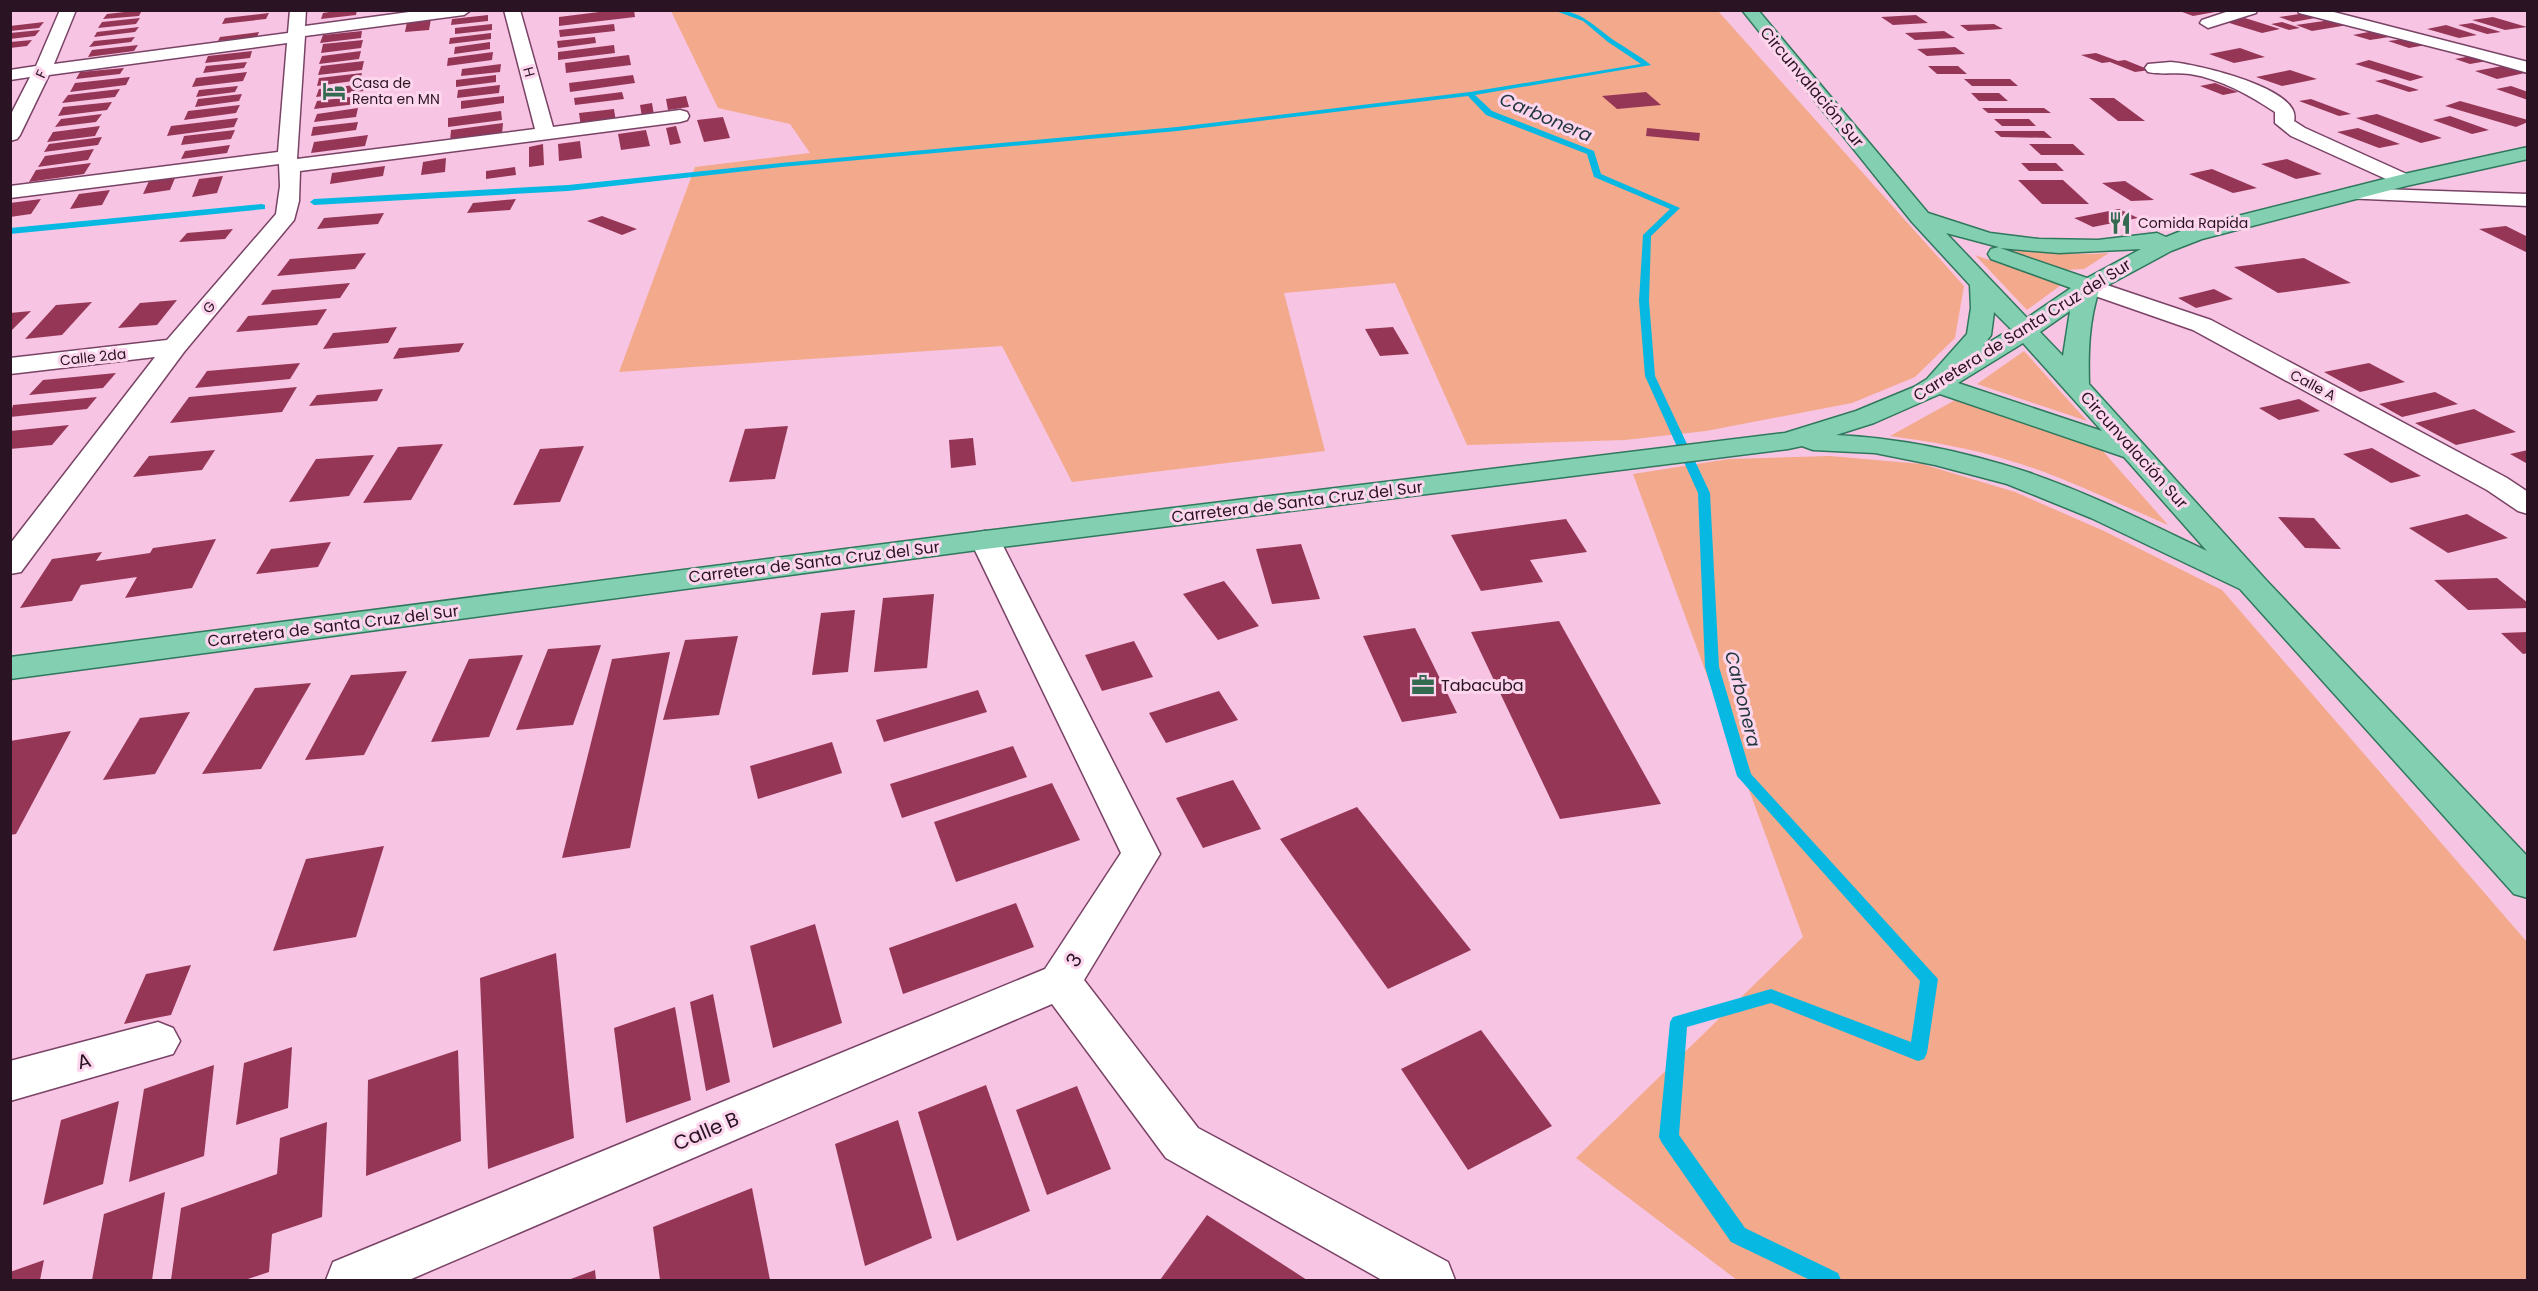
<svg xmlns="http://www.w3.org/2000/svg" width="2538" height="1291" viewBox="0 0 2538 1291" font-family="Poppins,sans-serif">
<style>
.green{fill:#f2a98c}
.lines{fill:none;stroke-linecap:round;stroke-linejoin:round}
.stream{fill:#06b8e2;fill-rule:evenodd}
.building{fill:#963657}
.minor-casing{stroke:#794366;stroke-width:3}
.major-casing{stroke:#2f785d;stroke-width:3}
.minor{fill:#fff;fill-rule:evenodd}
.major{fill:#83cfb1;fill-rule:evenodd}
.labels{text-anchor:middle;dominant-baseline:central;stroke-width:6;stroke-linejoin:round;paint-order:stroke}
.far-street-label{font-size:14px;fill:#2a1322;stroke:#fdd6ed}
.far-poi-label{font-size:14px;fill:#2a1322;stroke:#fdd6ed;text-anchor:start}
.street-label{font-size:16px;fill:#2a1322;stroke:#fdd6ed}
.poi-label{font-size:16px;fill:#2a1322;stroke:#fdd6ed;text-anchor:start}
.water-label{font-size:18px;font-style:italic;fill:#1f363f;stroke:#fdd6ed}
.near-street-label{font-size:20px;fill:#2a1322;stroke:#fdd6ed}
</style>
<rect width="100%" height="100%" fill="#f8c4e3"/>
<g class="green">
<path d="M671,11H1718L1964,286L1955,338L1915,377L1852,403L1706,431L1625,440L1467,445L1395,283L1284,293L1325,451L1072,482L1002,346L619,372L695,167L810,153L790,124L718,108Z"/>
<path d="M1990,244C2031,251 2068,256 2109,253L2084,269L2067,270Z"/>
<path d="M1975,255L2061,285L2027,310Z"/>
<path d="M2024,351L2087,421L1977,384Z"/>
<path d="M1957,399L2101,449L2168,525C2116,503 2065,477 2011,461C1972,448 1931,442 1890,436Z"/>
<path d="M1830,456L1922,464L2015,492L2104,531L2222,590L2527,942V1280H1737L1576,1158L1803,937L1633,474L1729,459Z"/>
</g>
<g class="lines">
<g class="stream">
<path d="M1553,10C1582,10 1593,26 1615,41C1627,49 1640,56 1651,65L1475,95L1492,111L1594,151L1601,174L1680,208L1651,236L1649,301L1655,376L1710,493L1719,667L1751,774L1938,979L1927,1053L1924,1059L1918,1061L1771,1003L1687,1027L1679,1135L1745,1228L1838,1273L1841,1280H1810L1731,1242L1662,1143L1659,1137L1670,1022L1673,1017L1771,989L1911,1042L1920,981L1737,776L1705,667L1698,493L1645,376L1639,301L1643,235L1670,209L1594,177L1587,154L1486,115L1468,96L1177,131L781,167L568,191L314,205L310,202L314,199L568,185L781,163L1177,127L1470,92L1641,64L1608,42L1583,21Z"/>
<path d="M262,204L265,205V209L10,234V228Z"/>
</g>
</g>
<g class="building">
<path d="M142,10L139,16L103,19L107,14Z"/>
<path d="M342,10H357L356,15L321,19L323,13Z"/>
<path d="M615,10H634L635,17L559,26V17Z"/>
<path d="M2177,10H2215V12L2193,16Z"/>
<path d="M269,13L266,19L222,24L225,18Z"/>
<path d="M2306,13L2321,17L2293,22L2279,17Z"/>
<path d="M488,15V21L451,25L452,19Z"/>
<path d="M1916,15L1928,23L1893,25L1881,17Z"/>
<path d="M2493,17L2527,27L2505,30L2472,20Z"/>
<path d="M140,18L136,24L98,28L102,22Z"/>
<path d="M2245,18L2280,29L2262,33L2226,22Z"/>
<path d="M431,19L429,30L405,32L407,22Z"/>
<path d="M2338,19L2354,24L2312,31L2296,25Z"/>
<path d="M44,22L39,28L10,31V26Z"/>
<path d="M2282,22L2300,28L2289,30L2271,24Z"/>
<path d="M2472,23L2501,32L2487,34L2458,25Z"/>
<path d="M492,24V30L455,34V28Z"/>
<path d="M614,24L615,31L560,37L559,30Z"/>
<path d="M1994,24L2003,29L1968,31L1960,25Z"/>
<path d="M2446,25L2477,35L2459,38L2427,29Z"/>
<path d="M139,27L135,32L94,37L97,32Z"/>
<path d="M40,30L35,36L10,39V33Z"/>
<path d="M2379,30L2396,36L2370,40L2353,35Z"/>
<path d="M362,31L361,38L320,43L323,35Z"/>
<path d="M1944,31L1955,38L1915,40L1905,33Z"/>
<path d="M259,32L257,37L218,41L220,37Z"/>
<path d="M491,33V39L449,44L450,38Z"/>
<path d="M135,37L131,42L89,47L94,41Z"/>
<path d="M595,37L596,43L558,48L557,41Z"/>
<path d="M2405,39L2426,45L2409,48L2388,41Z"/>
<path d="M32,40L27,46L10,48V42Z"/>
<path d="M363,40L361,48L321,53L323,44Z"/>
<path d="M490,42V49L454,54L455,47Z"/>
<path d="M138,45L134,51L88,57L92,50Z"/>
<path d="M614,45L615,53L558,60V52Z"/>
<path d="M1955,47L1965,54L1927,56L1917,49Z"/>
<path d="M2240,48L2265,57L2234,63L2209,54Z"/>
<path d="M252,51L250,58L205,63L208,56Z"/>
<path d="M361,51L359,59L319,64L322,56Z"/>
<path d="M493,52L492,60L447,66L448,58Z"/>
<path d="M2096,53L2118,61L2125,60L2150,70L2135,72L2110,62L2102,63L2081,55Z"/>
<path d="M629,55L631,65L566,73L565,63Z"/>
<path d="M2471,56L2487,61L2470,64L2455,59Z"/>
<path d="M2369,60L2424,77L2410,81L2355,64Z"/>
<path d="M364,61L362,70L318,75L321,66Z"/>
<path d="M247,62L244,68L203,73L206,66Z"/>
<path d="M501,64L500,72L461,76L462,69Z"/>
<path d="M1928,66H1958L1967,74H1937Z"/>
<path d="M2503,66L2525,73L2497,79L2475,71Z"/>
<path d="M124,68L120,74L76,79L80,72Z"/>
<path d="M2290,70L2317,79L2282,86L2256,77Z"/>
<path d="M247,72L243,81L192,87L196,78Z"/>
<path d="M362,73L360,80L317,86L319,78Z"/>
<path d="M496,75V82L456,87V80Z"/>
<path d="M633,75L635,83L570,92L569,83Z"/>
<path d="M130,77L126,85L70,92L75,83Z"/>
<path d="M1964,79H2010L2018,86H1972Z"/>
<path d="M2385,79L2419,90L2409,92L2375,81Z"/>
<path d="M2215,83L2238,92L2223,95L2200,86Z"/>
<path d="M365,84L363,91L316,97L319,89Z"/>
<path d="M500,85L499,93L457,98L458,90Z"/>
<path d="M238,86L235,92L196,97L199,90Z"/>
<path d="M2511,86L2528,92V100L2496,89Z"/>
<path d="M120,89L115,97L62,103L68,95Z"/>
<path d="M622,92L624,99L575,105L574,98Z"/>
<path d="M1646,92L1661,105L1617,109L1602,96Z"/>
<path d="M383,93L382,101L314,109L317,101Z"/>
<path d="M1971,93H1999L2008,101H1979Z"/>
<path d="M242,94L239,101L195,107L198,99Z"/>
<path d="M504,96V103L461,109V101Z"/>
<path d="M686,96L689,107L668,110L666,99Z"/>
<path d="M2089,98H2114L2145,121H2118Z"/>
<path d="M2311,99L2351,114L2339,116L2299,101Z"/>
<path d="M2460,101L2528,120V122L2516,127L2445,106Z"/>
<path d="M112,102L107,110L58,116L63,107Z"/>
<path d="M652,103L654,115L642,117L640,105Z"/>
<path d="M240,105L236,113L184,120L188,111Z"/>
<path d="M358,108L356,117L314,122L317,114Z"/>
<path d="M1982,108H2044L2051,113H1988Z"/>
<path d="M614,109L616,122L581,127L579,113Z"/>
<path d="M501,111L502,120L448,127V118Z"/>
<path d="M102,114L96,122L55,127L61,119Z"/>
<path d="M2377,114L2442,138L2421,143L2356,118Z"/>
<path d="M2450,116L2489,130L2472,134L2433,120Z"/>
<path d="M723,117L730,138L704,142L697,120Z"/>
<path d="M238,118L234,127L167,136L171,126Z"/>
<path d="M1994,119H2029L2036,126H2002Z"/>
<path d="M358,122L356,130L311,136L313,127Z"/>
<path d="M503,123L502,134L450,141L451,130Z"/>
<path d="M100,126L95,136L47,142L53,132Z"/>
<path d="M676,126L681,143L670,145L666,128Z"/>
<path d="M1647,128L1700,133L1699,141L1646,136Z"/>
<path d="M2358,128L2400,144L2379,148L2337,132Z"/>
<path d="M235,130L231,139L181,145L184,136Z"/>
<path d="M646,130L650,146L621,150L618,134Z"/>
<path d="M1994,131H2044L2052,138L2001,137Z"/>
<path d="M368,135L365,146L311,153L314,142Z"/>
<path d="M102,137L98,145L44,152L49,144Z"/>
<path d="M580,141L582,158L559,161L558,144Z"/>
<path d="M543,144L544,165L529,167V147Z"/>
<path d="M2029,144H2073L2085,155H2041Z"/>
<path d="M230,145L227,153L181,159L185,151Z"/>
<path d="M94,149L88,160L38,167L45,156Z"/>
<path d="M446,158L445,172L421,175L423,162Z"/>
<path d="M2287,159L2322,174L2296,179L2261,164Z"/>
<path d="M91,163L84,174L29,182L36,170Z"/>
<path d="M2021,163H2056L2064,171H2029Z"/>
<path d="M385,166L383,176L330,184L332,173Z"/>
<path d="M515,167L516,175L486,179V171Z"/>
<path d="M2212,169L2257,188L2233,193L2189,174Z"/>
<path d="M223,176L217,193L192,197L199,179Z"/>
<path d="M175,178L170,190L143,194L149,181Z"/>
<path d="M2018,180H2063L2089,204H2042Z"/>
<path d="M2125,181L2154,200L2131,201L2102,183Z"/>
<path d="M110,190L102,205L70,209L79,194Z"/>
<path d="M41,199L31,214L10,217V203Z"/>
<path d="M516,199L510,210L467,213L473,203Z"/>
<path d="M2119,209L2138,218L2093,227L2074,218Z"/>
<path d="M384,213L378,224L317,229L324,218Z"/>
<path d="M602,216L637,229L622,235L587,221Z"/>
<path d="M2506,226L2528,237V253L2479,229Z"/>
<path d="M233,229L225,239L179,242L187,233Z"/>
<path d="M366,253L355,269L277,276L290,259Z"/>
<path d="M2304,258L2351,283L2278,293L2234,267Z"/>
<path d="M350,283L340,298L261,305L272,290Z"/>
<path d="M2214,289L2233,299L2196,308L2178,298Z"/>
<path d="M177,300L157,325L118,328L140,303Z"/>
<path d="M92,302L62,335L25,339L56,305Z"/>
<path d="M327,309L317,325L236,332L248,316Z"/>
<path d="M31,311L10,332V313Z"/>
<path d="M397,327L388,343L323,349L333,333Z"/>
<path d="M1393,327L1409,354L1380,356L1365,329Z"/>
<path d="M464,343L459,352L393,359L399,348Z"/>
<path d="M300,363L290,379L195,388L207,371Z"/>
<path d="M2369,363L2405,382L2360,392L2324,372Z"/>
<path d="M116,373L103,388L29,395L43,380Z"/>
<path d="M297,387L282,412L170,423L189,397Z"/>
<path d="M383,389L377,401L309,406L317,395Z"/>
<path d="M2435,392L2458,404L2402,417L2379,404Z"/>
<path d="M97,397L87,409L10,417L13,405Z"/>
<path d="M2299,399L2320,411L2279,420L2259,408Z"/>
<path d="M2474,409L2516,432L2456,445L2415,423Z"/>
<path d="M69,425L52,445L10,449V431Z"/>
<path d="M788,426L775,479L729,482L745,429Z"/>
<path d="M973,438L976,465L951,468L949,440Z"/>
<path d="M443,444L411,500L363,503L398,447Z"/>
<path d="M584,446L560,502L513,505L540,449Z"/>
<path d="M2372,448L2421,476L2391,483L2343,454Z"/>
<path d="M215,450L202,470L133,477L149,456Z"/>
<path d="M2528,450L2526,463L2510,454Z"/>
<path d="M374,455L349,496L289,502L316,459Z"/>
<path d="M2467,514L2508,538L2448,553L2409,528Z"/>
<path d="M2278,517L2314,518L2341,549L2305,548Z"/>
<path d="M1566,519L1587,552L1530,560L1543,582L1481,591L1451,535Z"/>
<path d="M216,539L192,588L125,598L137,577L81,585L72,601L20,608L52,559L102,552L96,561L150,553L153,548Z"/>
<path d="M331,542L318,567L256,574L271,549Z"/>
<path d="M1301,544L1320,599L1272,604L1256,549Z"/>
<path d="M2497,578L2528,603V608L2468,610L2434,580Z"/>
<path d="M1224,581L1259,626L1218,640L1183,594Z"/>
<path d="M934,594L927,668L874,672L883,598Z"/>
<path d="M855,610L848,672L812,675L821,613Z"/>
<path d="M1559,621L1661,804L1560,819L1471,632Z"/>
<path d="M1415,628L1457,713L1402,722L1363,636Z"/>
<path d="M2528,632V653L2523,654L2501,633Z"/>
<path d="M738,636L719,715L663,720L685,640Z"/>
<path d="M1134,641L1153,677L1102,691L1085,655Z"/>
<path d="M601,645L573,725L516,730L548,649Z"/>
<path d="M670,652L630,848L562,858L612,659Z"/>
<path d="M523,655L489,737L431,742L469,659Z"/>
<path d="M407,671L364,755L305,760L351,675Z"/>
<path d="M311,683L261,769L202,774L255,688Z"/>
<path d="M978,690L987,712L884,742L876,720Z"/>
<path d="M1219,691L1238,720L1166,743L1149,713Z"/>
<path d="M190,712L155,774L103,780L140,718Z"/>
<path d="M71,731L16,834L10,835V741Z"/>
<path d="M832,742L842,773L758,799L750,766Z"/>
<path d="M1013,746L1027,777L902,818L890,784Z"/>
<path d="M1233,780L1261,829L1203,848L1176,798Z"/>
<path d="M1052,783L1080,840L956,882L934,822Z"/>
<path d="M1357,807L1471,950L1388,989L1280,839Z"/>
<path d="M384,846L356,937L273,951L306,859Z"/>
<path d="M1016,903L1034,947L903,994L889,948Z"/>
<path d="M815,924L842,1023L773,1048L750,946Z"/>
<path d="M556,953L574,1138L488,1169L480,978Z"/>
<path d="M191,965L171,1015L124,1024L146,974Z"/>
<path d="M713,994L730,1082L706,1091L690,1002Z"/>
<path d="M675,1007L691,1100L626,1123L614,1028Z"/>
<path d="M1481,1030L1552,1126L1468,1170L1401,1069Z"/>
<path d="M292,1047L288,1108L236,1125L244,1063Z"/>
<path d="M458,1050L461,1141L366,1176L368,1080Z"/>
<path d="M214,1065L204,1156L129,1182L144,1089Z"/>
<path d="M986,1085L1030,1211L957,1241L918,1112Z"/>
<path d="M1077,1086L1111,1169L1047,1195L1016,1110Z"/>
<path d="M119,1101L103,1184L43,1205L61,1120Z"/>
<path d="M898,1120L932,1238L865,1266L835,1144Z"/>
<path d="M327,1122L322,1217L272,1234L269,1272L245,1280H171L181,1208L277,1174L280,1138Z"/>
<path d="M752,1188L770,1280H660L653,1227Z"/>
<path d="M165,1192L152,1280H92L104,1214Z"/>
<path d="M1207,1215L1307,1280H1160Z"/>
<path d="M44,1260L40,1280H10V1272Z"/>
<path d="M595,1270L596,1280H568Z"/>
</g>
<g class="lines">
<g class="minor-casing">
<g id="minor">
<path d="M60,10H76L54,64L288,33L290,10H306L305,26L424,10H471L464,15L305,36L297,159L535,129L504,10H520L553,127L680,110L687,112L689,116L687,120L680,122L300,171L299,201L294,220L184,352L21,572L10,574V544L155,357L10,374V358L167,340L276,214L280,186L279,164L10,198V186L278,152L287,43L49,75L20,135L17,139L10,141V116L30,77L10,80V70L36,66Z"/>
<path d="M2232,10H2257L2256,13L2208,28L2200,23L2202,20Z"/>
<path d="M2298,10H2326L2528,62V73L2472,57L2299,13Z"/>
<path d="M2171,62C2195,64 2303,88 2294,121L2305,128L2411,176L2414,180L2411,184H2397L2291,136L2275,123V112C2249,95 2221,79 2190,74C2176,72 2161,75 2148,72L2145,68L2148,64Z"/>
<path d="M2350,188L2528,194V206L2343,198L2340,194L2343,190Z"/>
<path d="M2089,279L2211,320L2507,478L2528,492V514L2518,511L2487,490L2193,330L2081,291L2077,286L2081,281Z"/>
<path d="M985,531L996,534L1000,540L1160,854L1084,980L1198,1128L1448,1262L1455,1280H1382L1166,1158L1052,1004L409,1280H326L333,1262L1045,969L1121,853L970,540L974,534Z"/>
<path d="M158,1022L173,1028L180,1041L173,1054L10,1101V1061Z"/>
</g>
</g>
<g class="major-casing">
<path id="major" d="M1742,10H1758L1928,213L1990,233L2039,239L2098,240L2157,233L2166,237L2186,229L2404,174L2528,147V159L2406,186L2202,239L2171,251L2099,290C2089,321 2088,351 2089,384L2266,580L2528,857V898L2514,894L2240,589L2091,518L2007,484L1935,465L1875,453L1813,450L1802,446L1788,449L985,549L10,679V657L985,531L1785,433L1856,411L1914,387L1927,379L1967,334L1971,308L1970,285L1912,222ZM1946,233L1999,247L1991,249L1988,254L1991,259L2071,288L2027,318ZM2000,248L2059,253L2141,249L2087,278ZM2070,311L2063,356L2040,332ZM1994,312L2011,329L1983,346L1991,335ZM2023,343L2102,431L1958,383ZM1940,394L2124,457L2207,551C2148,523 2089,493 2027,472C1966,452 1900,438 1836,435L1874,423Z"/>
</g>
<use href="#minor" class="minor"/>
<use href="#major" class="major"/>
</g>
<defs>
<g id="hotel-bare" transform="scale(1.8)"><path d="M-6-4.5h1.5V1H6V5H4.5V3h-9V5H-6ZM-4 0a1.8 1.8 0 1 1 3.6 0ZM.5 0V-2.5h3Q6-2.5 6 0Z" fill="#336a50" stroke="#fdd6ed" stroke-width="2.5" paint-order="stroke"/></g>
<g id="restaurant-bare" transform="scale(1.8)"><path d="M-5-6h1v4h1v-4h1v4h1v-4h1v5L-1.5 .5V6h-2V.5L-5-1ZM5-6V6H3V1.5H1.5Q1.5-4 5-6Z" fill="#336a50" stroke="#fdd6ed" stroke-width="2.5" paint-order="stroke"/></g>
<g id="office-bare" transform="scale(1.8)"><path d="M-6-3h4V-5.5h4V-3h4V5H-6ZM-1-4.5V-3h2v-1.5ZM-6 0V1H6V0Z" fill="#336a50" stroke="#fdd6ed" stroke-width="2.5" paint-order="stroke"/></g>
</defs>
<g fill-rule="evenodd">
<use href="#hotel-bare" x="334" y="91"/>
<use href="#restaurant-bare" x="2120" y="223"/>
<use href="#office-bare" x="1423" y="685"/>
</g>
<g class="labels">
<g class="far-street-label">
<text transform="translate(529 72) rotate(75)">H</text>
<text transform="translate(41 74) rotate(-65)">F</text>
<text transform="translate(209 307) rotate(-50)">G</text>
<text transform="translate(93 357) rotate(-6)">Calle 2da</text>
<text transform="translate(2313 385) rotate(28)">Calle A</text>
</g>
<g class="far-poi-label">
<text x="352" y="83">Casa de<tspan x="352" dy="16">Renta en MN</tspan></text>
<text x="2138" y="223">Comida Rapida</text>
</g>
<g class="street-label">
<text transform="translate(1812 87) rotate(50)">Circunvalación Sur</text>
<text transform="translate(2022 330) rotate(-32)">Carretera de Santa Cruz del Sur</text>
<text transform="translate(2134 450) rotate(48)">Circunvalación Sur</text>
<text transform="translate(1297 502) rotate(-7)">Carretera de Santa Cruz del Sur</text>
<text transform="translate(814 562) rotate(-7)">Carretera de Santa Cruz del Sur</text>
<text transform="translate(333 626) rotate(-7)">Carretera de Santa Cruz del Sur</text>
</g>
<g class="poi-label">
<text x="1441" y="685">Tabacuba</text>
</g>
<g class="water-label">
<text transform="translate(1546 117) rotate(23)">Carbonera</text>
<text transform="translate(1743 699) rotate(76)">Carbonera</text>
</g>
<g class="near-street-label">
<text transform="translate(1074 960) rotate(-58)">3</text>
<text transform="translate(84 1061) rotate(-15)">A</text>
<text transform="translate(706 1131) rotate(-23)">Calle B</text>
</g>
</g>
<rect width="2538" height="1291" fill="none" stroke="#2a1322" stroke-width="24"/>
</svg>
